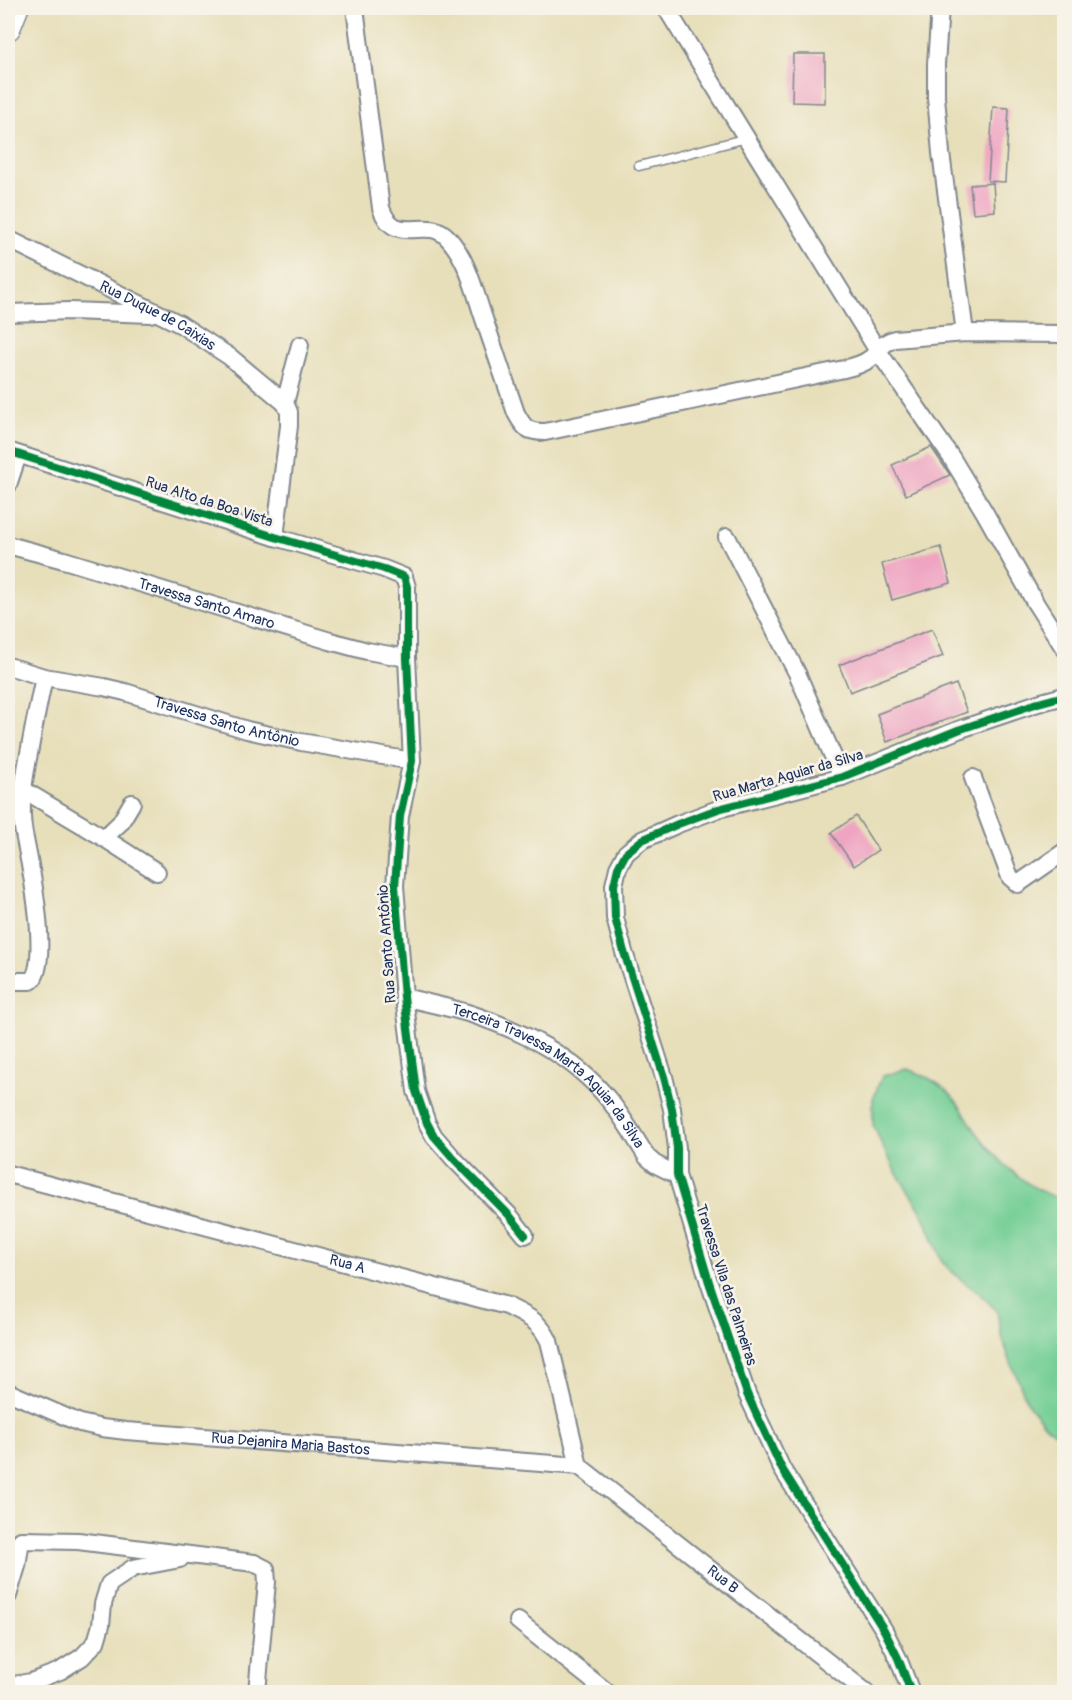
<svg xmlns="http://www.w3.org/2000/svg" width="1072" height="1700" viewBox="0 0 1072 1700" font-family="Pangolin,sans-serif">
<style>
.green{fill:#76cf96;stroke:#487f7a;stroke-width:1.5}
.building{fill:#efa5c2}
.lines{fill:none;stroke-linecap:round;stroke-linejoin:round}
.lane-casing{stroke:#81878c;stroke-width:11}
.street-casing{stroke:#81878c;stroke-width:20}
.secondary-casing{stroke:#81878c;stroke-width:27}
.lane{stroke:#fff;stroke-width:8}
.street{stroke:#fff;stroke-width:16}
.secondary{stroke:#fff;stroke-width:24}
.cycleway-casing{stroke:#f7f3e8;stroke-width:11}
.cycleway{stroke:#00873e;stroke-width:8}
.labels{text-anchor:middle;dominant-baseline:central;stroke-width:5;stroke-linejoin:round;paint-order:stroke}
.street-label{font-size:15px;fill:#1b2f5e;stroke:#f7f3e8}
</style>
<rect width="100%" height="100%" fill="#f7f3e8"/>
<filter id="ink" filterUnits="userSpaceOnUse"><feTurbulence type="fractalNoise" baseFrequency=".0167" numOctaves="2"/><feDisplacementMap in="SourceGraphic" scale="12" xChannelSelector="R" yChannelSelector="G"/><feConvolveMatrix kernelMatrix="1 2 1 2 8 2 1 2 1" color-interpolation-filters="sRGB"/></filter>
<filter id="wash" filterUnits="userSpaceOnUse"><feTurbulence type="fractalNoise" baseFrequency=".008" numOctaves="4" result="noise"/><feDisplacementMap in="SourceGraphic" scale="24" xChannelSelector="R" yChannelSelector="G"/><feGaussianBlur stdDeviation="1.35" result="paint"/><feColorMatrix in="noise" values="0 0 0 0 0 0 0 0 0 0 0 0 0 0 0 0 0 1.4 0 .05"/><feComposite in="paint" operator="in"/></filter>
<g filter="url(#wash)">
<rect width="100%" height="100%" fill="#e7dfba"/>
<path class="green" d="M907,1069C922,1074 935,1080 947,1091C960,1102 967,1119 977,1133C999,1162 1029,1191 1064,1200V1440L1046,1426L1029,1406L1009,1358L1001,1333L997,1311L980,1294L960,1279L942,1262L923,1214L896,1172L884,1149L873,1125V1099L882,1076Z"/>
<g id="blocks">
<g class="building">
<path d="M793,54H825V103L792,102Z"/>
<path d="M993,107L1009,108L1005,182L988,181Z"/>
<path d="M993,183L995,211L973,213L970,185Z"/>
<path d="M931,447L950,475L906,495L892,465Z"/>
<path d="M941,547L951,583L892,600L882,564Z"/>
<path d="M932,629L943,656L850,692L839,665Z"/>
<path d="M956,684L967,712L887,742L877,714Z"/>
<path d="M856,816L878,850L854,866L831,833Z"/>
</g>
</g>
</g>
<g filter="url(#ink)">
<use href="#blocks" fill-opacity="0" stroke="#81878c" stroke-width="1.5"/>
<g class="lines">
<g class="lane-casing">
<path id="lane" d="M639,166L747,138"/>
</g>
<g class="street-casing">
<g id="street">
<path d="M355,8L381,208C395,248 426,215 447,237C467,258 474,289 483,316C494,348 505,381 516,413C524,428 527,432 545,432L844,369C852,367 861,365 868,360C880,353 880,343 895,339L965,333L1064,334"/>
<path d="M666,8L878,351L951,457L985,513L1036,604L1064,648"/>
<path d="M940,8L936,64V97L941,153L965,333"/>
<path id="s1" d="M8,239L180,324L230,357L285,403L289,412V426L275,537"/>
<path d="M8,313L70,311L151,314"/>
<path d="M285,403L300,345"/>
<path d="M8,451L275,537L384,569L404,577L407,587V658L412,761L400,816L395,886L404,997L416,1091L427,1123L434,1136L454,1159L509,1215L525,1235"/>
<path d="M8,485L18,455"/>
<path d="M727,537L797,673L842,777"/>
<path id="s2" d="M8,545L64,560L330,641L367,651L407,658"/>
<path id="s3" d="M8,666L44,677L104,687L125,692L247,730L301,742L412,761"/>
<path d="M973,778L1010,877L1018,884L1064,852"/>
<path d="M22,789L104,838L120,823L132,803"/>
<path d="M104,838L157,872"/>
<path d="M8,981H31C51,964 30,864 25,839C18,808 24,779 30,748C34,725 39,701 44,677"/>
<path id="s4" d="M404,997C426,1003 449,1007 471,1014C522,1031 574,1056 609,1100C623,1117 635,1138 647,1157L655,1164L677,1175"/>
<path id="s5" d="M8,1174L507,1306C527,1316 539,1320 549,1341L579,1466"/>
<path id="s6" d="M8,1392L80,1423L102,1428L126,1431L579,1466"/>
<path id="s7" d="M579,1466L866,1692"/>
<path d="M8,1596L17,1566L21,1540L78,1541L254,1563L266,1569L267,1582L257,1692"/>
<path d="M518,1621L607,1692"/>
<path d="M8,1686L31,1682L60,1671L82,1657L96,1642L101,1625L103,1604L109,1584L133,1568L180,1559"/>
<path d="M911,1692L898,1658L884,1630L782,1469L747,1394L709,1282L677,1175V1148L672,1109L664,1077L624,952L615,918L614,885L618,868L626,853L642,840L678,824L718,809L842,777L958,730L1038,703L1064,696"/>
</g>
</g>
<g class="secondary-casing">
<path id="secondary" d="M8,28L16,8"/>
</g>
<use href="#lane" class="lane"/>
<use href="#street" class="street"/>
<use href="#secondary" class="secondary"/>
<g class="cycleway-casing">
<g id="cycleway">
<path d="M8,451L275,537L384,569L404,577L407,587V658L412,761L400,816L395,886L404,997L416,1091L427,1123L434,1136L454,1159L509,1215L525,1235"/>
<path d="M911,1692L898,1658L884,1630L782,1469L747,1394L709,1282L677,1175V1148L672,1109L664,1077L624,952L615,918L614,885L618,868L626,853L642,840L678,824L718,809L842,777L958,730L1038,703L1064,696"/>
</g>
</g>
<use href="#cycleway" class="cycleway"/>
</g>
</g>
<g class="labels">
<g class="street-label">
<text stroke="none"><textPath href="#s1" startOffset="168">Rua Duque de Caixias</textPath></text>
<text transform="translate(209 502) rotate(18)">Rua Alto da Boa Vista</text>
<text stroke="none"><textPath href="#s2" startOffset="207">Travessa Santo Amaro</textPath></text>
<text stroke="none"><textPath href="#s3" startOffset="226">Travessa Santo Antônio</textPath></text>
<text transform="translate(788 776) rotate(-16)">Rua Marta Aguiar da Silva</text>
<text transform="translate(387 944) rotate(-94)">Rua Santo Antônio</text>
<text stroke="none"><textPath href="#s4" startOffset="170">Terceira Travessa Marta Aguiar da Silva</textPath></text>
<text stroke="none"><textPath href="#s5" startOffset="351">Rua A</textPath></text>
<text transform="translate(726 1285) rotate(72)">Travessa Vila das Palmeiras</text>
<text stroke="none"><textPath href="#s6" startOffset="290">Rua Dejanira Maria Bastos</textPath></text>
<text stroke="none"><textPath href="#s7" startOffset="183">Rua B</textPath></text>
</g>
</g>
<rect width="1072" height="1700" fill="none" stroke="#f7f3e8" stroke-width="30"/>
</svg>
